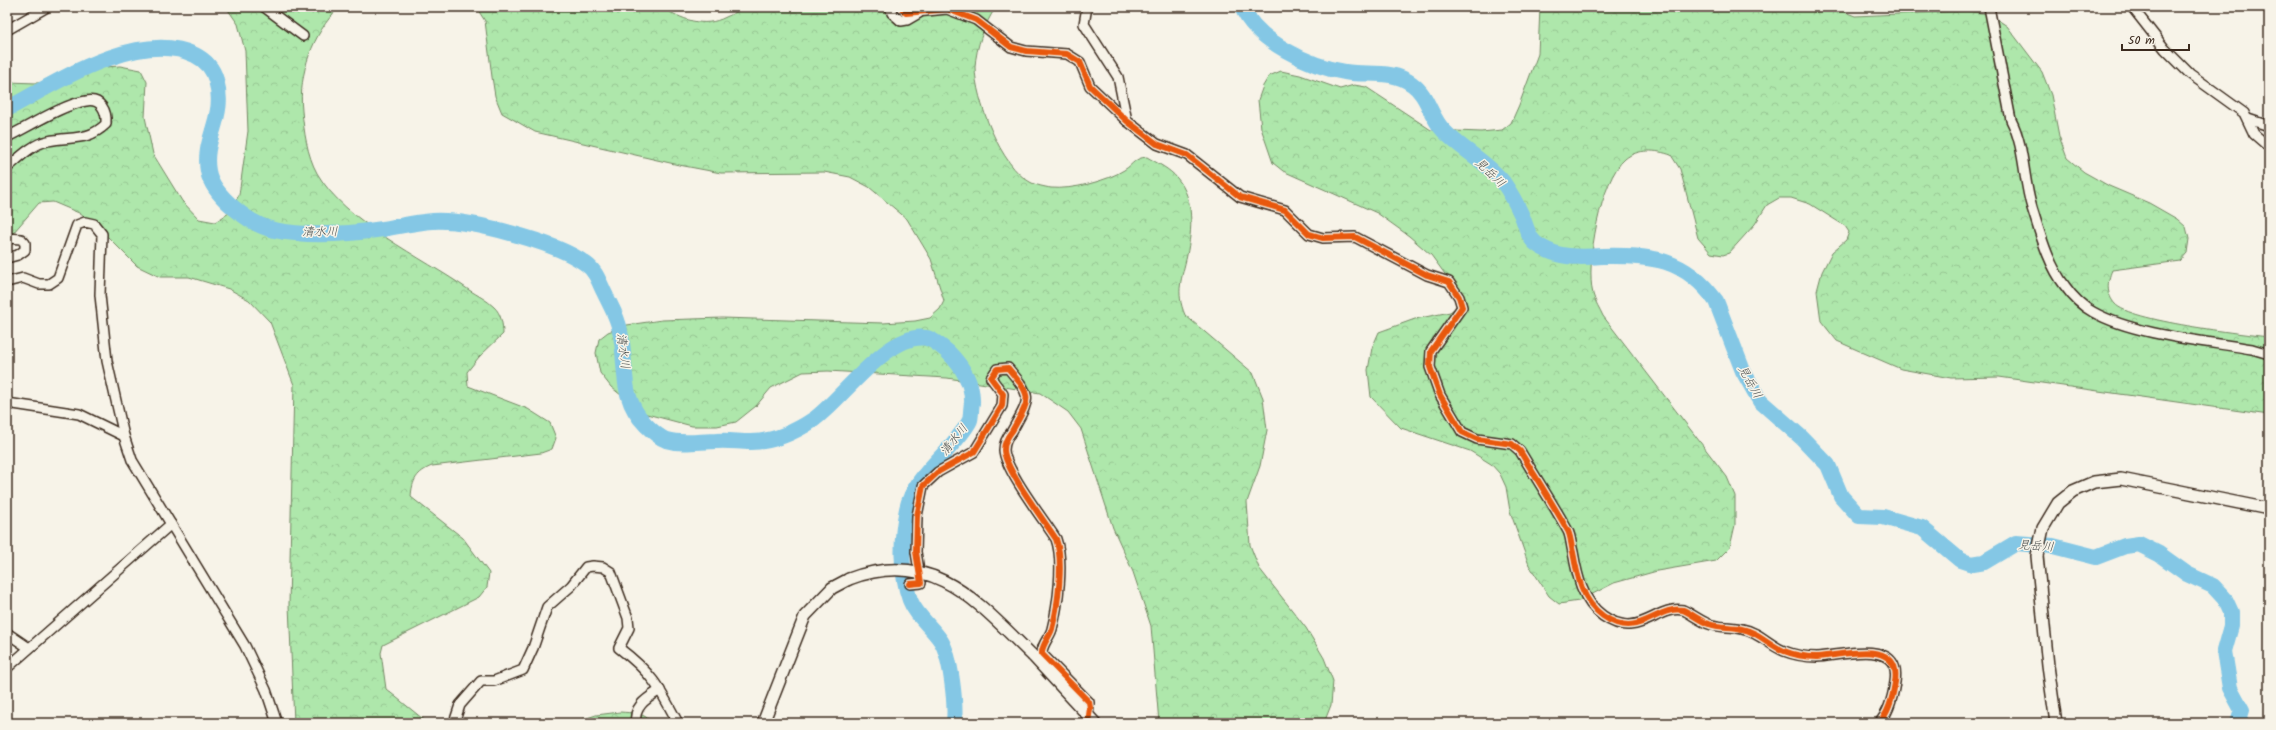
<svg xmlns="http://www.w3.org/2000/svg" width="2276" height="730" viewBox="0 0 2276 730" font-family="Kalam,'Klee One',sans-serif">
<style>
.forest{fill:url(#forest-crowns);stroke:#748864}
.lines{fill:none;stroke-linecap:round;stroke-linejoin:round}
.river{stroke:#84c7e5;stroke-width:16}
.minor-casing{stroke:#3b2a1e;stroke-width:12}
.tertiary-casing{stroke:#3b2a1e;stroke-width:14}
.minor{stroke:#f7f3e8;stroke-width:9}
.tertiary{stroke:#f7f3e8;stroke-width:11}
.tertiary-bridge-casing{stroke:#3b2a1e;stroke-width:14;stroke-linecap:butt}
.tertiary-bridge{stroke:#f7f3e8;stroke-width:11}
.cycleway-casing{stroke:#f7f3e8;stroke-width:8}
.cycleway{stroke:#e8590c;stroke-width:6}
.labels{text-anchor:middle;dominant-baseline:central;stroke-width:3;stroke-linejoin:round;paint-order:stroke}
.water-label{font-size:12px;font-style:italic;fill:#4d5150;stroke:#f7f3e8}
</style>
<defs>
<pattern id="forest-crowns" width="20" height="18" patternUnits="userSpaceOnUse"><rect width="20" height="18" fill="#aee7ab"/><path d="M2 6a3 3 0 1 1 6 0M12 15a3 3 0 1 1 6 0" fill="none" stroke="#97c693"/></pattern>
</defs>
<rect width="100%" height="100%" fill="#f7f3e8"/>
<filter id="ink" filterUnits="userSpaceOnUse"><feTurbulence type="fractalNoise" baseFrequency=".025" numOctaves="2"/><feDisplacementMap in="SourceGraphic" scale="8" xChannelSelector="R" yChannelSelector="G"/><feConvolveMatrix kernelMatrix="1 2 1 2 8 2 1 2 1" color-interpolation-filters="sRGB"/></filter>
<g filter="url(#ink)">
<g class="forest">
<path d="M226,7H339C313,34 298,73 302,111C304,131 307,155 317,173C345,222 422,257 469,290C477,295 487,300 494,307C501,313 503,325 503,334L479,357L467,372L468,386L528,409L550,423L556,438L552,449L541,453L432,466C417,472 412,480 411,497L463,538L489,573L487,587L479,597L383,645L381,653L386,689L428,723H294L289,605L294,385L270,322L249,300L229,289L189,277H160L137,266L101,230L79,213L53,202L39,203L7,240V82L37,83L65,79L90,68L120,66L141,70L147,82L145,117L153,154L182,201L199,219L215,222L229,213L239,195L248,131L245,51L238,24Z"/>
<path d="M476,7H661C682,19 703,29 726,17C732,14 737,13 740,7H996C985,23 976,47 975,67C975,99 1001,167 1030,182C1035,185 1045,187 1051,188C1072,190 1107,181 1124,170C1134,164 1134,158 1147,157C1157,163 1170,169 1177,178C1195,199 1192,230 1187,255C1182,279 1175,291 1185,315L1253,373L1263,398L1267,430L1260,466L1247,502L1250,545L1259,568L1306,628L1324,658L1333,681L1331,705L1324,723H1159L1151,626L1133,572L1113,528L1081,429L1068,412L1040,393L993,385L947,378L828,371L803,372L771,388L756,406L736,422L717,426H692L643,413L611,387L600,373L596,353L599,339L608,332L627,325L662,320L722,318L883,323L915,321L930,318L940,309L944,301L931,259L907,219L869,187L850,177L824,172L721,173L679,165L535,132L502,113L495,96L492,77L485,21Z"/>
<path d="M1540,7H1832L1855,16L1967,11L1989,14L2007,26L2042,72L2051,95L2059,136L2067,158L2084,172L2109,186L2149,203L2177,219L2186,227L2189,239L2187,253L2180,261L2112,270C2107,282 2106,294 2115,304C2130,321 2242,334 2269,337V415L1999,377L1951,378L1901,369L1864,353L1837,341L1821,321L1817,291L1822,272L1832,252L1846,240L1849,232L1845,226L1810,204L1791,198H1779L1767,205L1755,224L1729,253L1723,255L1711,253L1698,238L1680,169L1671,155C1657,150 1638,148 1625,159C1601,179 1585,264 1593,294C1595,302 1600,309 1603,316L1727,477L1735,496V525L1730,547L1716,561L1657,571L1614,583L1579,601L1559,604L1549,596L1529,565L1510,511L1506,487L1500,474L1491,464L1470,451L1401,428L1371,397L1368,370L1372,348L1379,332L1415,319L1450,312L1458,306L1453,285L1431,255L1409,236L1377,213L1283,171L1273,163L1261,128L1258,100L1263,86L1269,76L1281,71L1300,75L1340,89L1354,85L1366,87L1431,130L1481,132L1502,130L1511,123L1519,105L1538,54Z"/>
<path d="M620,712C631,713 646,712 651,723H572L596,715Z"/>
</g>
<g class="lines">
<g class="river">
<path d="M1242,7C1256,41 1311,67 1345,72C1368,76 1392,69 1412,84C1428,95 1430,117 1444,131C1462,150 1486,161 1503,182C1510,192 1517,205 1522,216C1525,223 1527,232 1531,238C1536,246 1548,251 1557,254C1571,258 1587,257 1602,256C1651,255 1685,258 1716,301L1743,371L1760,401L1802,438L1828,465L1841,496L1859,516L1883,517L1922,528L1960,560L1972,564L1984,562L2016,543L2053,546L2096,557L2125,546L2139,544L2159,554L2187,574L2213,586L2225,599L2231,612V626L2224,651L2230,688L2242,710L2238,723"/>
<path d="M7,109C55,83 139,28 195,55C205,60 213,69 216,80C227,117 202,138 208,171C212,195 250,225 274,230C307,237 350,234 383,229C400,226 417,222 433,221C469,219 557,242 586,264C596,271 599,282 604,292C610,305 618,317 620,331C628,366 618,397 646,425C652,431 659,437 666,440C682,445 700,441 717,441C728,440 739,442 750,442C772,442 795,432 813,420C842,400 888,331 927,338C934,340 942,347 948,352C963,367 973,383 972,403C971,406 971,418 970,420C967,427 960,435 955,441C938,462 913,481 907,509C901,538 900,572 910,600C916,616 932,627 941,641C951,657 956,704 954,723"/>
</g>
<g class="minor-casing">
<g id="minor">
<path d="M264,7L303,36"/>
<path d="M890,7L892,13L901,21L907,20L919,13"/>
<path d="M901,7L906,13L947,9L976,20L1011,47L1026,51L1067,54L1080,62L1090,86L1127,121L1157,144L1187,155L1240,197L1285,210L1309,234L1323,238L1355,237L1427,275L1449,282L1459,297L1462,307L1431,351L1430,367L1440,395L1462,432L1477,439L1512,444L1520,451C1536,478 1553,504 1568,531C1571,537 1571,545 1573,552C1577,575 1582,601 1603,616C1639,641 1656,605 1683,610C1687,611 1702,622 1709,624C1719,628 1731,626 1742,629C1759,632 1769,645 1784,651C1794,655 1806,657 1817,657C1841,656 1902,637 1895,682C1893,696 1889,713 1879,723"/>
<path d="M1087,7L1084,24L1118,77L1127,121"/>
<path d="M1989,7L2011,120C2025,147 2023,179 2032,208C2040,233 2048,264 2065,286C2072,296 2082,306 2093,312C2134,335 2205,341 2252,349L2269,354"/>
<path d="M2132,7L2165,49L2190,74L2244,113L2254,134L2269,147"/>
<path d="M7,30L47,7"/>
<path d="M2248,119L2269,126"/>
<path d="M7,137C28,127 64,104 86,101C101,98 107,111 106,124C87,142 72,136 48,141C32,144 19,158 7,168"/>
<path d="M7,238L21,239L25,243V250L18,255L7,258"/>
<path d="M7,282L23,278L39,284H49L58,278L77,225L85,222L94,224L102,234L100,295L107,361L124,436L132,460L245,646L266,690L277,723"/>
<path d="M7,403L79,414L124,436"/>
<path d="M910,584L921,583L916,552L917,516L923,486L938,472L974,452L1002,406L1003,394L991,378L997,369L1008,368C1033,398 1031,397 1012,431C1008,436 1004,443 1004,450C1005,470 1044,520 1056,539C1064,561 1058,606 1052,629C1050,637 1041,645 1042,654L1089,702L1088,722"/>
<path d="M7,633L29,648"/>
<path d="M7,668L171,524"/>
<path d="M454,723L460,705L481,681H494L523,670L533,648L547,607L571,586L586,567L593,566L603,567L611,572L628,618L629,628L619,648C652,673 659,687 678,723"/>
<path d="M636,723C633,706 648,698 660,690"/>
</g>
</g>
<g class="tertiary-casing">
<g id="tertiary">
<path d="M1033,656L1095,723"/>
<path d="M763,723L805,616L832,588L849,579"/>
<path d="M2056,723L2048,666L2037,556L2043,528L2058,503L2073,491L2094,482L2121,479L2269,509"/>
</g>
</g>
<use href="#minor" class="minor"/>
<use href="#tertiary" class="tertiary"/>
<g class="tertiary-bridge-casing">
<path id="tertiary-bridge" d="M849,579C934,547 978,603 1033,656"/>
</g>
<use href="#tertiary-bridge" class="tertiary-bridge"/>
<g class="cycleway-casing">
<g id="cycleway">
<path d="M901,7L906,13L947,9L976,20L1011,47L1026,51L1067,54L1080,62L1090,86L1127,121L1157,144L1187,155L1240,197L1285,210L1309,234L1323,238L1355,237L1427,275L1449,282L1459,297L1462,307L1431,351L1430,367L1440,395L1462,432L1477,439L1512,444L1520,451C1536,478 1553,504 1568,531C1571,537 1571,545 1573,552C1577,575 1582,601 1603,616C1639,641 1656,605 1683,610C1687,611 1702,622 1709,624C1719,628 1731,626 1742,629C1759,632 1769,645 1784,651C1794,655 1806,657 1817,657C1841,656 1902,637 1895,682C1893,696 1889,713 1879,723"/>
<path d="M910,584L921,583L916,552L917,516L923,486L938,472L974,452L1002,406L1003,394L991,378L997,369L1008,368C1033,398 1031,397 1012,431C1008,436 1004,443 1004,450C1005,470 1044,520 1056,539C1064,561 1058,606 1052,629C1050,637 1041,645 1042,654L1089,702L1090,708L1088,723"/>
</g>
</g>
<use href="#cycleway" class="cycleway"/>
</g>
</g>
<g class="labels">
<g class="water-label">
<text transform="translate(1490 173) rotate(44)">見岳川</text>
<text transform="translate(320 232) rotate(-1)">清水川</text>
<text transform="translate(623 351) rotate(83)">清水川</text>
<text transform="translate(1750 382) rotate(61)">見岳川</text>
<text transform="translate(954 440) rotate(-51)">清水川</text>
<text transform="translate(2036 546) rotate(4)">見岳川</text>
</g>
</g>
<rect width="2276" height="730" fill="none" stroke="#f7f3e8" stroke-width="24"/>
<rect x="12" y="12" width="2252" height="706" fill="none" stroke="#3b2a1e" stroke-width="1.5" filter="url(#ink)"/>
<path d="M2122 44v6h67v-6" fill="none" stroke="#3b2a1e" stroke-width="2"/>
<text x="2128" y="44" font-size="12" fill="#3b2a1e" stroke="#f7f3e8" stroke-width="3" paint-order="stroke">50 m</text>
</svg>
